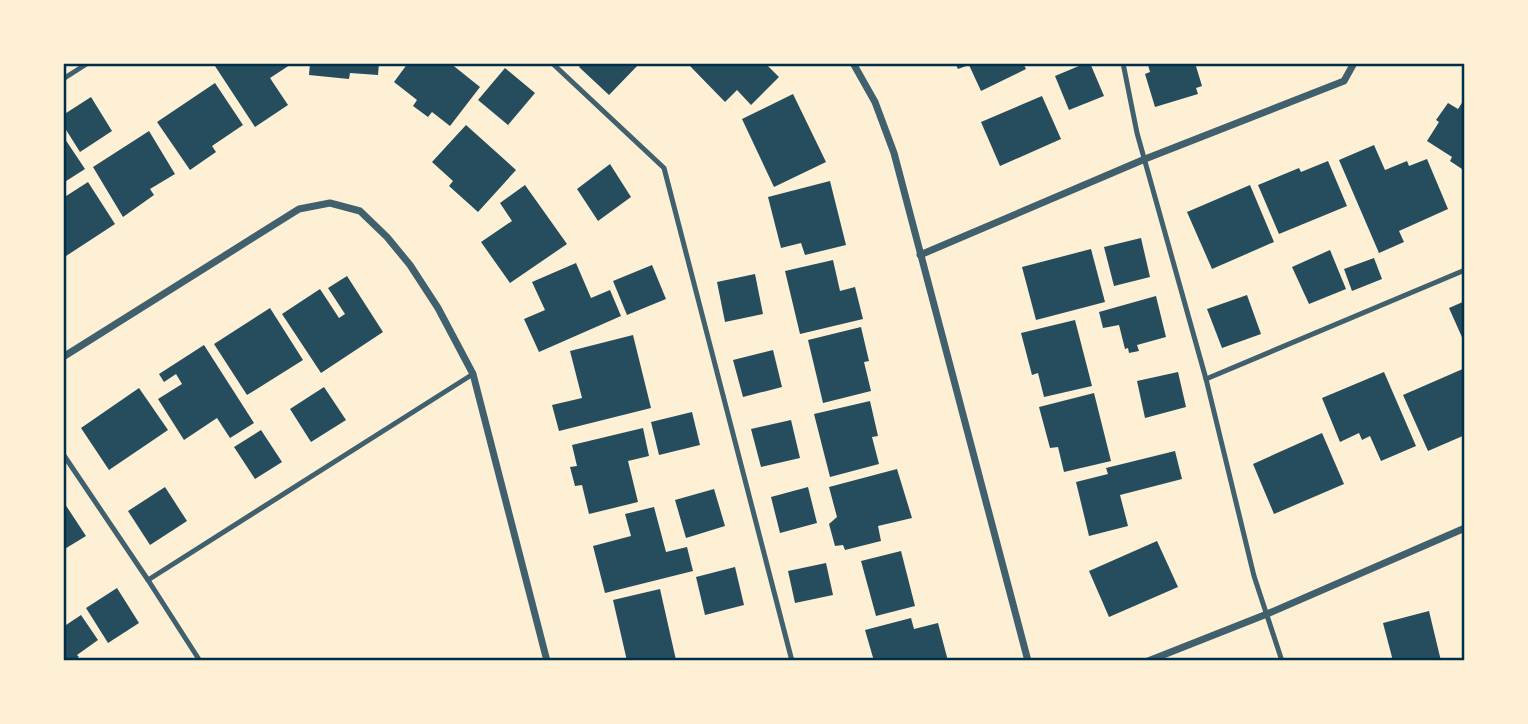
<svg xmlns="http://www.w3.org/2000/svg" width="1528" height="724" viewBox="0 0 1528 724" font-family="Merriweather,serif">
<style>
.building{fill:#264d5e}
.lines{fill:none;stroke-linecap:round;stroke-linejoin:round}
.service{stroke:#3f606c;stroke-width:5}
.minor{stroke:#3f606c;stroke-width:7}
.neatline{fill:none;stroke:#003049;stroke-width:2.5}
</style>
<rect width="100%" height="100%" fill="#fdf0d5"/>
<g class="building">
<path d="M213,63H293L270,78L288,105L255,127Z"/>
<path d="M310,63H379L378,75L350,73L349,79L309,75Z"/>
<path d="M408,63H450L480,87L450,126L432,112L428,117L413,106L417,100L394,82Z"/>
<path d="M582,63H640L609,95L579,67Z"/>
<path d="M691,63H751L754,66L757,63H765L779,77L751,105L737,90L725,102L689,65Z"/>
<path d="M955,63H1023L1026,69L981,91L969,65L958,69Z"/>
<path d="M1086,63H1090L1104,96L1069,110L1055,76Z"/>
<path d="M1156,63H1195L1202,86L1196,88L1198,94L1155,107L1145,74L1150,72L1148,65Z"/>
<path d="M505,68L535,93L508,125L478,100Z"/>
<path d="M215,83L243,125L212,146L216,152L190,170L157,122Z"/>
<path d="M793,94L826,162L774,187L742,119Z"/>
<path d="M1042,96L1061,139L1000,166L981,122Z"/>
<path d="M91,97L112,131L80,152L63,125V115Z"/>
<path d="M1465,98V171L1450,161L1452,157L1427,141L1439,122L1436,120L1448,103L1458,109Z"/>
<path d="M466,125L516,170L478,212L449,186L453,181L432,162Z"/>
<path d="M149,131L175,174L150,189L154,195L123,217L93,167Z"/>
<path d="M63,136L85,169L63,183Z"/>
<path d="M1374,145L1385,170L1407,161L1409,166L1427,159L1448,209L1399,231L1404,242L1379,253L1339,160Z"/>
<path d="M1328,161L1347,206L1279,234L1258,185L1299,168L1301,172Z"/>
<path d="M610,164L631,197L598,221L577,189Z"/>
<path d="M830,181L846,245L805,255L801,243L781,248L768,197Z"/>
<path d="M88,182L115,224L63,258V198Z"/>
<path d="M525,185L567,244L510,283L481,242L512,221L500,203Z"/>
<path d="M1250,185L1274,242L1212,269L1187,212Z"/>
<path d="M1141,238L1150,277L1114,286L1104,247Z"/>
<path d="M1091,249L1105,302L1036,320L1022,267Z"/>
<path d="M1330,250L1346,289L1309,304L1292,267Z"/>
<path d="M1374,258L1382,279L1352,291L1344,269Z"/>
<path d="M833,260L840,291L855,287L863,319L800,334L785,271Z"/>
<path d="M576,263L591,298L610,290L621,316L539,352L524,319L545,310L532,282Z"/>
<path d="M652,265L666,299L627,315L613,281Z"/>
<path d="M755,274L763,314L725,322L717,282Z"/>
<path d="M347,276L383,332L321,373L282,314L320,289L339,318L345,314L328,288Z"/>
<path d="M1247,295L1261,334L1222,348L1207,309Z"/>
<path d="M1156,296L1166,337L1137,345L1139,351L1129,353L1128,348L1125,349L1119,325L1103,328L1099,312Z"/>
<path d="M1465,301V344L1449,308Z"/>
<path d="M270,308L303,360L247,395L214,344Z"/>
<path d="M1075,320L1092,386L1044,397L1038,373L1032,375L1021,333Z"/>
<path d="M861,327L869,361L864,362L871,391L823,403L808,340Z"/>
<path d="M633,335L651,408L559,431L552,405L582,398L570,351Z"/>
<path d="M204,345L254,423L230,438L217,418L184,440L158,399L182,384L176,374L164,382L159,374Z"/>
<path d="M773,350L782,387L743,397L733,360Z"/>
<path d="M1465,368V423L1463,424L1465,435L1428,451L1403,395Z"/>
<path d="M1178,372L1186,407L1145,418L1137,381Z"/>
<path d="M1384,372L1416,446L1381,461L1370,436L1362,440L1359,433L1340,442L1322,398Z"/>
<path d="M324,387L346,420L311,442L290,409Z"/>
<path d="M139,388L168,430L109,470L81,428Z"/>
<path d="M1094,393L1111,461L1064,472L1058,447L1050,448L1039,407Z"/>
<path d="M870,401L878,436L872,437L879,464L830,477L814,414Z"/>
<path d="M692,412L700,445L659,455L651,422Z"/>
<path d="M791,420L800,458L761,467L751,429Z"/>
<path d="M643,428L649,456L628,461L638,502L589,514L582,485L575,486L570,467L577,466L572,445Z"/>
<path d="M261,430L282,462L255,479L234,447Z"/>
<path d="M1322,433L1344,484L1274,514L1253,464Z"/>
<path d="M1175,451L1182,479L1120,495L1128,526L1089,536L1076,482L1108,474L1106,468Z"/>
<path d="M897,469L912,518L878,526L881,541L845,550L843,545L835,546L829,524L837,517L829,487Z"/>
<path d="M165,487L187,521L150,545L128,511Z"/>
<path d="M808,487L817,523L780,533L771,497Z"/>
<path d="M714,489L725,526L686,538L675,500Z"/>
<path d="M63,501L86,536L63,550Z"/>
<path d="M654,507L666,552L687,547L693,571L605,593L593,546L631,536L625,514Z"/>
<path d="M1157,541L1178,587L1109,617L1089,571Z"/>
<path d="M901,551L915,606L876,616L861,561Z"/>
<path d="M826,563L833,595L795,603L788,571Z"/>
<path d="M735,567L744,605L705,615L696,577Z"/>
<path d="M117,588L139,623L108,643L86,608Z"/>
<path d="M660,589L676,660L627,661L613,600Z"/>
<path d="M1429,611L1441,661H1393L1383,623Z"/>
<path d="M81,615L98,640L77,655L79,657L73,661H63V627Z"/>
<path d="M911,618L914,629L938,623L948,661H874L865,630Z"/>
</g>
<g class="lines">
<g class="service">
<path d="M552,63L664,168L792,661"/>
<path d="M1123,63L1137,133L1206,379L1254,576L1282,661"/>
<path d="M63,79L88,63"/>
<path d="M1206,379L1465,270"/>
<path d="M63,454L148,580L200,661"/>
<path d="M148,580L473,374"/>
</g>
<g class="minor">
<path d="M853,63L875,102L894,153L1028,661"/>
<path d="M920,255L1145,159L1344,81L1354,63"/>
<path d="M63,357L299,209L330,203L360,211L387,237L410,265L438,308L473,374L547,661"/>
<path d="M1148,661L1267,614L1465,528"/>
</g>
</g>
<rect width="1528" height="724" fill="none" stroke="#fdf0d5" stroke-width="130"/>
<rect x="65" y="65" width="1398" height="594" class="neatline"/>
</svg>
